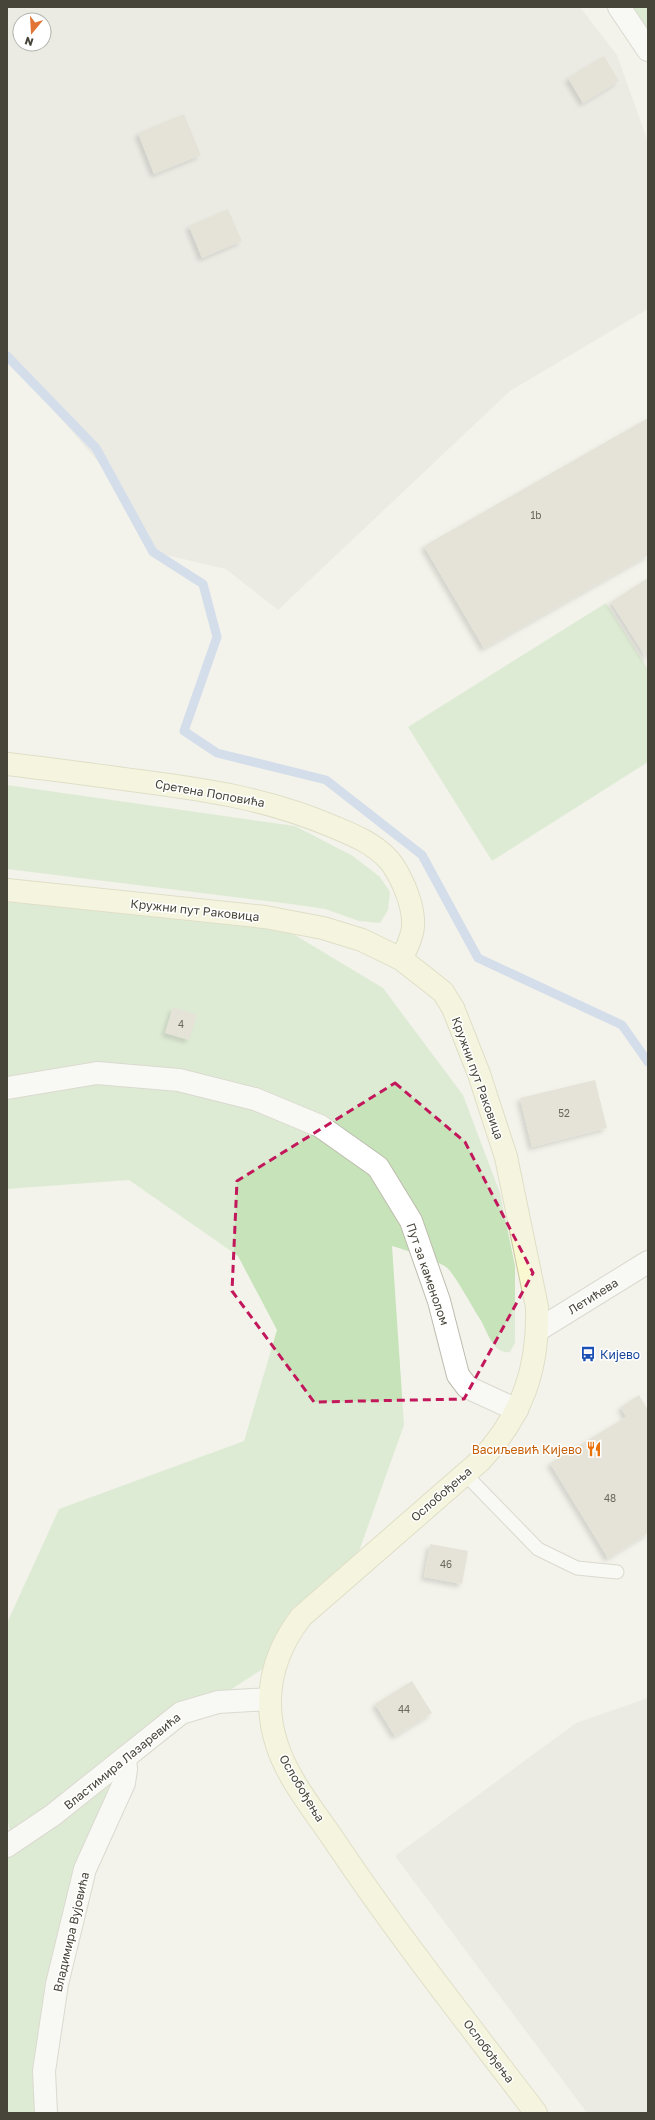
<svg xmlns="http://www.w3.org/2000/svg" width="655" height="2120" viewBox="0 0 655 2120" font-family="'Golos Text',sans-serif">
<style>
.industrial{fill:#e3e2dc;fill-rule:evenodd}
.green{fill:#c6e3b9}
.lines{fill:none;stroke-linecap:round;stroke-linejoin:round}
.stream{stroke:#afc4e9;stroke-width:9}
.building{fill:#d4d1c1;filter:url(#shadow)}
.lane-casing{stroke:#bebcae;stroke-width:15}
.street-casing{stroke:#bebcae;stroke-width:24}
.secondary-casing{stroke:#c8c69c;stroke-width:24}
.lane{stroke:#fff;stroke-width:13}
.street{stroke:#fff;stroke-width:22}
.secondary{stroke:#f9f8d0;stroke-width:22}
.marked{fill:none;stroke:#c2185b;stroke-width:3;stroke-dasharray:8 5;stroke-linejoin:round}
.labels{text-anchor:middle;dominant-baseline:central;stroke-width:3;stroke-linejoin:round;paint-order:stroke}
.number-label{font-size:10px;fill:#6a685b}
.street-label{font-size:12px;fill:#474539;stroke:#fff}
.transit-label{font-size:12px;fill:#164399;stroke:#fff;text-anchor:start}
.food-label{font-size:12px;fill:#c56008;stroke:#fff;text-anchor:end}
</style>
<defs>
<filter id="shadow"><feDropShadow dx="-3.5" dy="3.5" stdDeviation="2" flood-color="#0004"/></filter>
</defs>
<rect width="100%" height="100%" fill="#f3f3eb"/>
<g class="industrial">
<path d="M7,7H580L617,55L648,142V309L510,391L278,610L226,569L153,552L113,479L7,356ZM20,20H44V44H20Z"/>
<path d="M648,1698V2113H587L395,1856L576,1723Z"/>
</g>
<g class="green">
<path d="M616,7H648V51Z"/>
<path d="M606,603L648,669V762L492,861L408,727Z"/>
<path d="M7,785L295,826L353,856L380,877L390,892L388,910L380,923L359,921L325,909L291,904L7,869Z"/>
<path d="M7,890L265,917L383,988L463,1095L500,1193L515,1266V1343L510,1352C493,1355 487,1330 480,1319C474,1310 453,1271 446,1267C438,1261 403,1249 392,1246L404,1425L352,1571L278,1659L125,1758L57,1984L49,2113H7V1846L12,1843L7,1816V1623L59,1509L244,1441L277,1330L238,1256L129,1180L7,1189Z"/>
</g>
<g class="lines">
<path class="stream" d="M7,356L96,448L153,552L203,584L217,637L184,731L217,753L326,780L422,855L478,958L622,1025L648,1062"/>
</g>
<g class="building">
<path d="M604,56L619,81L583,103L568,78Z"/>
<path d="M184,114L201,155L154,174L138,133Z"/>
<path d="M228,209L242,241L202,258L189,226Z"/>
<path d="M648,418V555L484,648L424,546Z"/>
<path d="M648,578V660L611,602Z"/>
<path d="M173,1007L197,1015L189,1040L165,1033Z"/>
<path d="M595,1080L607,1128L532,1147L520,1098Z"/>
<path d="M639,1395L648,1410V1533L608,1558L550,1463L626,1417L621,1407Z"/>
<path d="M430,1544L468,1551L462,1584L424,1577Z"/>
<path d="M412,1681L432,1713L395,1736L375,1704Z"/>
</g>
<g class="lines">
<g class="lane-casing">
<path id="lane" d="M465,1474L538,1549L577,1568L617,1572"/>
</g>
<g class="street-casing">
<g id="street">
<path d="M619,7L648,50"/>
<path d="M7,1088L97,1073L179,1080L255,1099L320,1126L378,1167L411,1221L439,1301L458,1375L467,1387L517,1410"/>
<path d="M538,1330L648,1262"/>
<path d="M7,1846L53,1815L181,1713L218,1702L270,1699"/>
<path d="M46,2113L44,2071L57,1984L85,1869L124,1783L126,1769L125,1758"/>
</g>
</g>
<g class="secondary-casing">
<g id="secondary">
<path d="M7,764C51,769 95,775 139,781C208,790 269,799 334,827C353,835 373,843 388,859C396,868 404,884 408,896C417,923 414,935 401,959"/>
<path d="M7,890L265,917L323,928L362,940L401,959L428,980L443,992L453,1008L479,1074L506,1157L537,1307C539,1369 522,1416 480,1461L301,1617C272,1655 262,1699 277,1745C289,1782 317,1814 338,1846C400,1938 469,2025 536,2113"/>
</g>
</g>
<use href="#lane" class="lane"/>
<use href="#street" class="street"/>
<use href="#secondary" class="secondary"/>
</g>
<path d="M0 0H655V2120H0ZM395,1083L465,1142L533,1273L464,1399L314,1402L232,1291L237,1181Z" fill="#f3f3eb" fill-opacity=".55" fill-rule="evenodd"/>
<path class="marked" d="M395,1083L465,1142L533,1273L464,1399L314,1402L232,1291L237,1181Z"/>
<defs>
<g id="bus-bare" transform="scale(1.2)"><path d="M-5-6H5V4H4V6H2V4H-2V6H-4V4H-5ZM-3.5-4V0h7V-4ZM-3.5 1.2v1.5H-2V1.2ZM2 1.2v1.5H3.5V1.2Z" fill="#1a4fb4" stroke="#fff" stroke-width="2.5" paint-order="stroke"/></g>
<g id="restaurant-bare" transform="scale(1.2)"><path d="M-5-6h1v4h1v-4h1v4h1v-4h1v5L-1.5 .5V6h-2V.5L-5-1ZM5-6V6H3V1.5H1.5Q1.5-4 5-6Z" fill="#e8710a" stroke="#fff" stroke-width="2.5" paint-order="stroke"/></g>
</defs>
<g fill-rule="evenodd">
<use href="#bus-bare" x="588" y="1354"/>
<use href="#restaurant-bare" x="594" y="1449"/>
</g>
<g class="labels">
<g class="number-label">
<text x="536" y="515">1b</text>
<text x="181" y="1024">4</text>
<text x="564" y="1113">52</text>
<text x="610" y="1498">48</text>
<text x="446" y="1564">46</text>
<text x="404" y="1709">44</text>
</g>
<g class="street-label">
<text transform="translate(210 793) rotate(10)">Сретена Поповића</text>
<text transform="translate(195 910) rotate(6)">Кружни пут Раковица</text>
<text transform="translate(478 1078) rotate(70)">Кружни пут Раковица</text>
<text transform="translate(428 1274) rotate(71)">Пут за каменолом</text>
<text transform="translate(593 1296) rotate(-32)">Летићева</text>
<text transform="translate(441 1494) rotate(-41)">Ослобођења</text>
<text transform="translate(122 1761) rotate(-39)">Властимира Лазаревића</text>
<text transform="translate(302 1788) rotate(59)">Ослобођења</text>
<text transform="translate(71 1932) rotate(-77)">Владимира Вујовића</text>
<text transform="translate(489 2051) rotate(53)">Ослобођења</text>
</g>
<g class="transit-label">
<text x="600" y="1354">Кијево</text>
</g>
<g class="food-label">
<text x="582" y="1449">Васиљевић Кијево</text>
</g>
</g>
<rect width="655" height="2120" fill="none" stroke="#474539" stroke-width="16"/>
<g transform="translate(32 32) rotate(198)"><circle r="19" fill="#ffffff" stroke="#b5b5b0"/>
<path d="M0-3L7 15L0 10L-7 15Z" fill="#e17434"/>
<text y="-6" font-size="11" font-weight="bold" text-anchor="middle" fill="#474539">N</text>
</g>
</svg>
